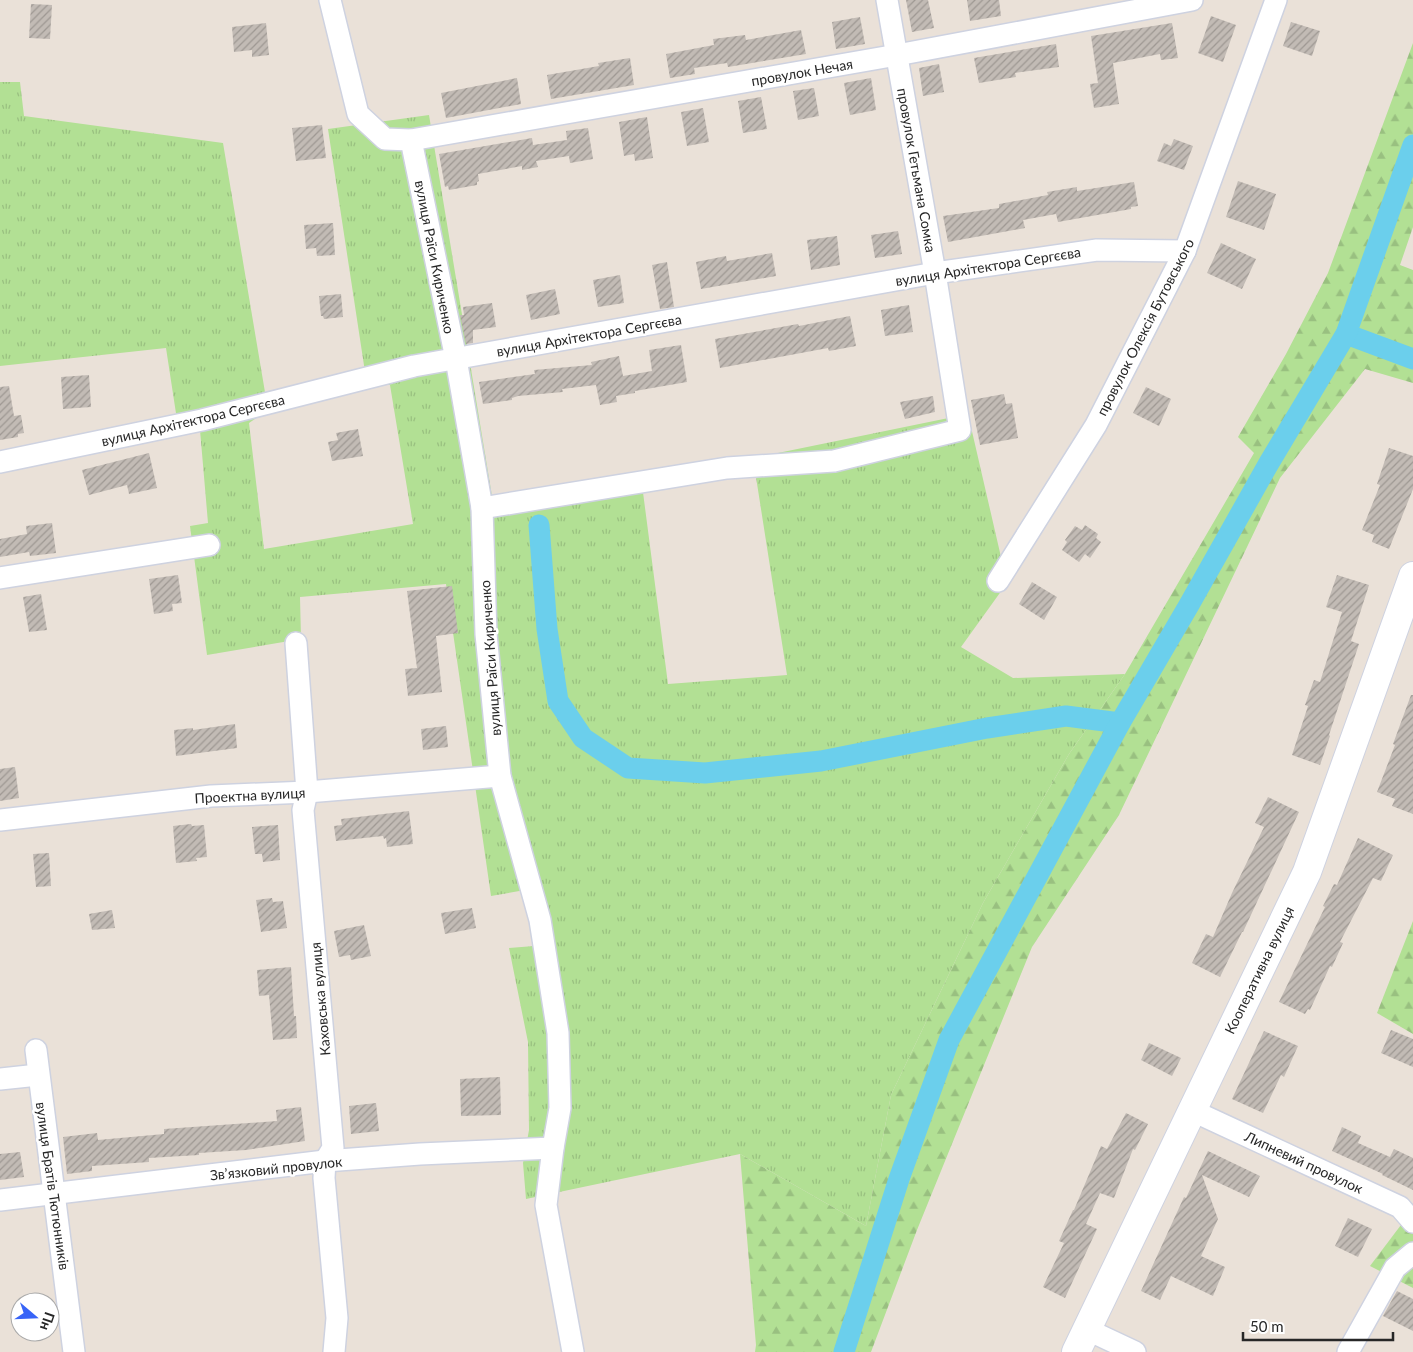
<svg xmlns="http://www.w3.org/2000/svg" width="1413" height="1352" viewBox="0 0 1413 1352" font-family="Lato,sans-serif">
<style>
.grass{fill:url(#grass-tufts)}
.forest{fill:url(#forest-firs)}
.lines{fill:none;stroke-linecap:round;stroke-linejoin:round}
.canal{stroke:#6bcfec;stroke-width:21}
.building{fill:url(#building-hatch)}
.street-casing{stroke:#ced2e0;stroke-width:24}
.secondary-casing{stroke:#ced2e0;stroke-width:30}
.street{stroke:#fff;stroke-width:21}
.secondary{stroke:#fff;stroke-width:28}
.labels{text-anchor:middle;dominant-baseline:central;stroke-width:5;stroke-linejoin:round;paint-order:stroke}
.street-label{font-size:14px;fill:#272727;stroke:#fff}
</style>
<defs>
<pattern id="grass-tufts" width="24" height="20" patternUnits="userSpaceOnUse" patternTransform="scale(1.25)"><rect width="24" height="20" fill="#b2e094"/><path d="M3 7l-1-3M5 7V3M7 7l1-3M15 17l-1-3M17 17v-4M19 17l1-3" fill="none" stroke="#99c080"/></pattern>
<pattern id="forest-firs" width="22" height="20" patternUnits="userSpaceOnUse" patternTransform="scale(1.25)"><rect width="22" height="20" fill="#b2e094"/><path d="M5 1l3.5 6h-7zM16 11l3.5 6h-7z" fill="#99c080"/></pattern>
<pattern id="building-hatch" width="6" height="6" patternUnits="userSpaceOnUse" patternTransform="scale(1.25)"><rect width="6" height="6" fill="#c2bbb5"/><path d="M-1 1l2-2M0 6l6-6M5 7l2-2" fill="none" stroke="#9e9893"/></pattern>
</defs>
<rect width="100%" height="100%" fill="#eae1d8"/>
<path class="grass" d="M0,82H20L24,116L223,143L268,410L249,423L264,549L413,524L390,385H367L328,129L429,115L492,496L641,477L668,684L787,675L753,458L968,414L1007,583L961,647L1013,678L1125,674L1069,754L983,903L891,1095L866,1226L740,1154L526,1199L523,1163L529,1130L528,1042L509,948L534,946L525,890L491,896L446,584L300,597L301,639L207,655L190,526L208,523L200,430L179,433L166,348L0,366Z"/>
<g class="forest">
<path d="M1413,43V227L1400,265L1413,270V383L1365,369L1280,478L1119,815L1032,947L917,1230L871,1352H755L756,1345L740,1154L866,1226L891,1095L983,903L1069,754L1125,674L1254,453L1238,437L1286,354L1328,273Z"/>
<path d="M1413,921V1034L1377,1013Z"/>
<path d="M1413,1209V1288L1370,1266Z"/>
</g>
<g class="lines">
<g class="canal">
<path d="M1346,334L1413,359"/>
<path d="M539,525L547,629L558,701L583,738L628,768L705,773L821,761L987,728L1066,716L1120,723"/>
<path d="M844,1352L899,1179L949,1040L1120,723L1189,605L1269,463L1346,334L1413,145"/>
</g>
</g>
<g class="building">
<path d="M906,0H928L934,28L912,32Z"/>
<path d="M967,0H999L1001,16L970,21Z"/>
<path d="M31,4L52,5L50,39L29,38Z"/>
<path d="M1211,16L1236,25L1223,62L1198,53Z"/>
<path d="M860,17L865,44L836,49L832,22Z"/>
<path d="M1291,22L1320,31L1312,56L1283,46Z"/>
<path d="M266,23L269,55L252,57V50L234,52L232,27Z"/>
<path d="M1172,23L1178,58L1161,60L1160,54L1113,63L1119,104L1094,108L1090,84L1098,83L1091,36Z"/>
<path d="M801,30L806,54L728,67L727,63L694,68L695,74L670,78L666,54L714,45L713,39L745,35L746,40Z"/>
<path d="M1056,44L1059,67L1015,73L1016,77L979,83L974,58Z"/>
<path d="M630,58L634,85L551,99L547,75L599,66L598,63Z"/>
<path d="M939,64L944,92L923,96L919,68Z"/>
<path d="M517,78L521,104L446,118L441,93Z"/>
<path d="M871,78L876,110L850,115L844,83Z"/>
<path d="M814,88L819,116L798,120L793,91Z"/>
<path d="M761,97L767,129L743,133L738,101Z"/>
<path d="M703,108L709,142L687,146L681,112Z"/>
<path d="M647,117L653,158L635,161L634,154L624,156L619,122Z"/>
<path d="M322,125L326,158L296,161L292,128Z"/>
<path d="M588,128L593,159L570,163L569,156L536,161L538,167L522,170V166L478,174L479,181L477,182V185L449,190L448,186L445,187L439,154L532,138L533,145L567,140L566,131Z"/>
<path d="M1174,139L1193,146L1184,170L1157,161L1164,143L1171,146Z"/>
<path d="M1238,181L1276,194L1264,230L1226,217Z"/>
<path d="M1134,182L1138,206L1131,207V209L1058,222L1056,214L1023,220L1025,228L948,242L943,216L999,208V204L1048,195L1047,192L1077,187V191Z"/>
<path d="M333,223L335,255L317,256L316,248L306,249L304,225Z"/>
<path d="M898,231L902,254L875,258L871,235Z"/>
<path d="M837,236L840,265L811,270L807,240Z"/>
<path d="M1221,243L1256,259L1242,289L1207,273Z"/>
<path d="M772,253L776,276L701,289L696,262L726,256L727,261Z"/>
<path d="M667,262L674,307L660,309L652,265Z"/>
<path d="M620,275L624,303L598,307L593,280Z"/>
<path d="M555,289L560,314L531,320L526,295Z"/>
<path d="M341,294L343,317L324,319L323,316H321L319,296Z"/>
<path d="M492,303L496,327L473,330V343L466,344L460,315H464L463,307Z"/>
<path d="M909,305L913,332L885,336L881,310Z"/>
<path d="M850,316L856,346L829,351L828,348L720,368L715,339L798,324L799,326Z"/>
<path d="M681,345L687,382L635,391V393L616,396L617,402L600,405L596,385L562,389L563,392L518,396L512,398V400L483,404L479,382L535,374L534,370L592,365L591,362L619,356L623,376L652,371L649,350Z"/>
<path d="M89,375L91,407L63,409L61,377Z"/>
<path d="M9,386L14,416L21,415L24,433L18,434V437L0,440V387Z"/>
<path d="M1146,387L1171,399L1159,426L1133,413Z"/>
<path d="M1004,394L1006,404L1012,403L1018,438L980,445L971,400Z"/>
<path d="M933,396L935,412L905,419L900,402Z"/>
<path d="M358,429L363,456L332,461L328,442L338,440L336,433Z"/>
<path d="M1389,448L1413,456V489L1389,549L1372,542L1374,535L1362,530L1380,485L1377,484Z"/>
<path d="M149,453L157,488L129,494L127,485L89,495L82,470Z"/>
<path d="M52,523L56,553L30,556L29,552L0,557V539L27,534L26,526Z"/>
<path d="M1085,525L1098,534L1096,538L1101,542L1090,558L1085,554L1079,562L1062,550L1067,542L1065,540L1075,526L1082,530Z"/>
<path d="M178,575L182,603L172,604L173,611L154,614L149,579Z"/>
<path d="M1337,575L1369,585L1351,641L1359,644L1329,735L1330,736L1320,765L1292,755L1308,706L1305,705L1314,680L1320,682L1342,612L1326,607Z"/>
<path d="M1032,582L1057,597L1044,620L1019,604Z"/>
<path d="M452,586L458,633L436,636L442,692L408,696L405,669L417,668L407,591Z"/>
<path d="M41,594L47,630L29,632L23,597Z"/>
<path d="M1411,695H1413V814L1392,806L1395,799L1377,792L1395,745L1393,744Z"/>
<path d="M235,724L237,748L176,756L174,730L193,728V730Z"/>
<path d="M446,726L448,747L423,750L421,729Z"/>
<path d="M15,767L19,798L0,801V769Z"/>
<path d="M1268,797L1299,812L1243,932H1242L1220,977L1192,963L1206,934L1213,937L1232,893L1264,827L1255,823Z"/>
<path d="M409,811L413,844L387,847L386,838L384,839L383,836L336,841L334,826L342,825L341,819Z"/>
<path d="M191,824L192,826L204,825L207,857L196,858L197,861L176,863L173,826Z"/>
<path d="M278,825L280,860L263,862L262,854H255L252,827Z"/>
<path d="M1358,838L1393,855L1381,881L1373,878L1340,942L1343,943L1332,967L1330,966L1310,1010L1308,1009L1305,1014L1279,1002L1325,907L1323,906L1334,884L1337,885Z"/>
<path d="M49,853L51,886L36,887L33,854Z"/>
<path d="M272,898L273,902L283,901L287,928L261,932L256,900Z"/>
<path d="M472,908L476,928L445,934L441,913Z"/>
<path d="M112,910L115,928L92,930L89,914Z"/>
<path d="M364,925L371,956L351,960L350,955L339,957L334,931Z"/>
<path d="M291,967L294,1016H296L297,1038L273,1040L269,995L259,996L257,970Z"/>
<path d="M1391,1030L1413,1039V1067L1381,1053Z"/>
<path d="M1264,1031L1298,1046L1284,1077L1281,1075L1263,1113L1232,1099Z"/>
<path d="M1149,1043L1181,1058L1172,1076L1141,1060Z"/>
<path d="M500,1077L501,1115L461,1116L460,1079Z"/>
<path d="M376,1103L379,1131L351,1134L349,1106Z"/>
<path d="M301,1107L305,1141L246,1150L199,1153V1155L149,1158V1162L92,1166V1171L67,1174L63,1137L97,1133L98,1140L164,1134V1129L277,1121L276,1110Z"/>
<path d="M1126,1113L1148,1124L1135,1150L1133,1149L1114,1198L1100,1193L1086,1224L1097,1229L1065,1298L1043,1287L1064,1243L1059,1241L1073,1210H1074L1101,1146L1107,1149Z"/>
<path d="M1342,1127L1361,1136L1358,1143L1390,1157L1394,1149L1413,1158V1190L1382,1175L1383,1174L1332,1151Z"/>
<path d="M1208,1151L1260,1176L1249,1197L1202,1175L1218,1219L1201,1256L1225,1267L1213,1296L1171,1276L1160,1300L1141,1291L1184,1197L1186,1198Z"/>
<path d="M20,1152L24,1177L0,1180V1154Z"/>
<path d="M1348,1218L1372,1229L1358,1257L1335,1246Z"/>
<path d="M1397,1291L1413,1299V1331L1383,1316Z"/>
</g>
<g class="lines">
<g class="street-casing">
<g id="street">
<path d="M330,0L358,114L385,139L411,140L456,359L482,508L486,634L500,776L540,920L558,1033L560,1108L553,1148L546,1205L573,1352"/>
<path d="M411,140L897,55L1192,0"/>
<path d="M0,462L202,420L414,366L935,273L1097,250L1185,251"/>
<path d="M482,508L727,468L834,461L960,430L935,273L887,0"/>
<path d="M0,578L209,545"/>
<path d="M998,581L1096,425L1185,251L1276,0"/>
<path d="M296,643L307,792L303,810L333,1148L325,1161L324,1178L337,1318L334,1352"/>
<path d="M0,820L211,796L307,792L500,776"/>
<path d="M36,1050L74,1352"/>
<path d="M0,1079L38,1075"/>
<path d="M1191,1110L1400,1207L1413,1222"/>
<path d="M0,1200L325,1161L420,1154L553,1148"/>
<path d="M1086,1329L1135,1352"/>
<path d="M1348,1352L1395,1268L1413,1253"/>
</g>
</g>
<g class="secondary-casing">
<path id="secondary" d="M1076,1352L1307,872L1413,576"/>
</g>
<use href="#street" class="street"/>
<use href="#secondary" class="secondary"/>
</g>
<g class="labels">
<g class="street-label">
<text transform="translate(802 72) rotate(-10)">провулок Нечая</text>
<text transform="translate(917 170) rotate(80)">провулок Гетьмана Сомка</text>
<text transform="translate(435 257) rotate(79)">вулиця Раїси Кириченко</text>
<text transform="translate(988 266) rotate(-9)">вулиця Архітектора Сергєєва</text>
<text transform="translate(1145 327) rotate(-63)">провулок Олексія Бутовського</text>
<text transform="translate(589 335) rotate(-10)">вулиця Архітектора Сергєєва</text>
<text transform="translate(193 420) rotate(-13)">вулиця Архітектора Сергєєва</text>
<text transform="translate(490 658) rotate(-94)">вулиця Раїси Кириченко</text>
<text transform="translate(250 795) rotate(-3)">Проектна вулиця</text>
<text transform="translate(1259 970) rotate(-64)">Кооперативна вулиця</text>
<text transform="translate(320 999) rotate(-95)">Каховська вулиця</text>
<text transform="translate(1304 1162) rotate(25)">Липневий провулок</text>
<text transform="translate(276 1168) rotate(-6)">Звʼязковий провулок</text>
<text transform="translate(53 1186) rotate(82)">вулиця Братів Тютюнників</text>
</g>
</g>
<g transform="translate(35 1317) rotate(109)"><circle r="24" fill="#ffffff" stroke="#a9a9a9"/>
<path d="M0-4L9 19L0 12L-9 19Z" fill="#3864f7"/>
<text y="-8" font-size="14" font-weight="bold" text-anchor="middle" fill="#272727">Пн</text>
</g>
<path d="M1243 1332v8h150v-8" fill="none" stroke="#272727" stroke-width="2.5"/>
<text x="1250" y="1332" font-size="15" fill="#272727" stroke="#ffffff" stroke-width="4" paint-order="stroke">50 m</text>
</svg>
